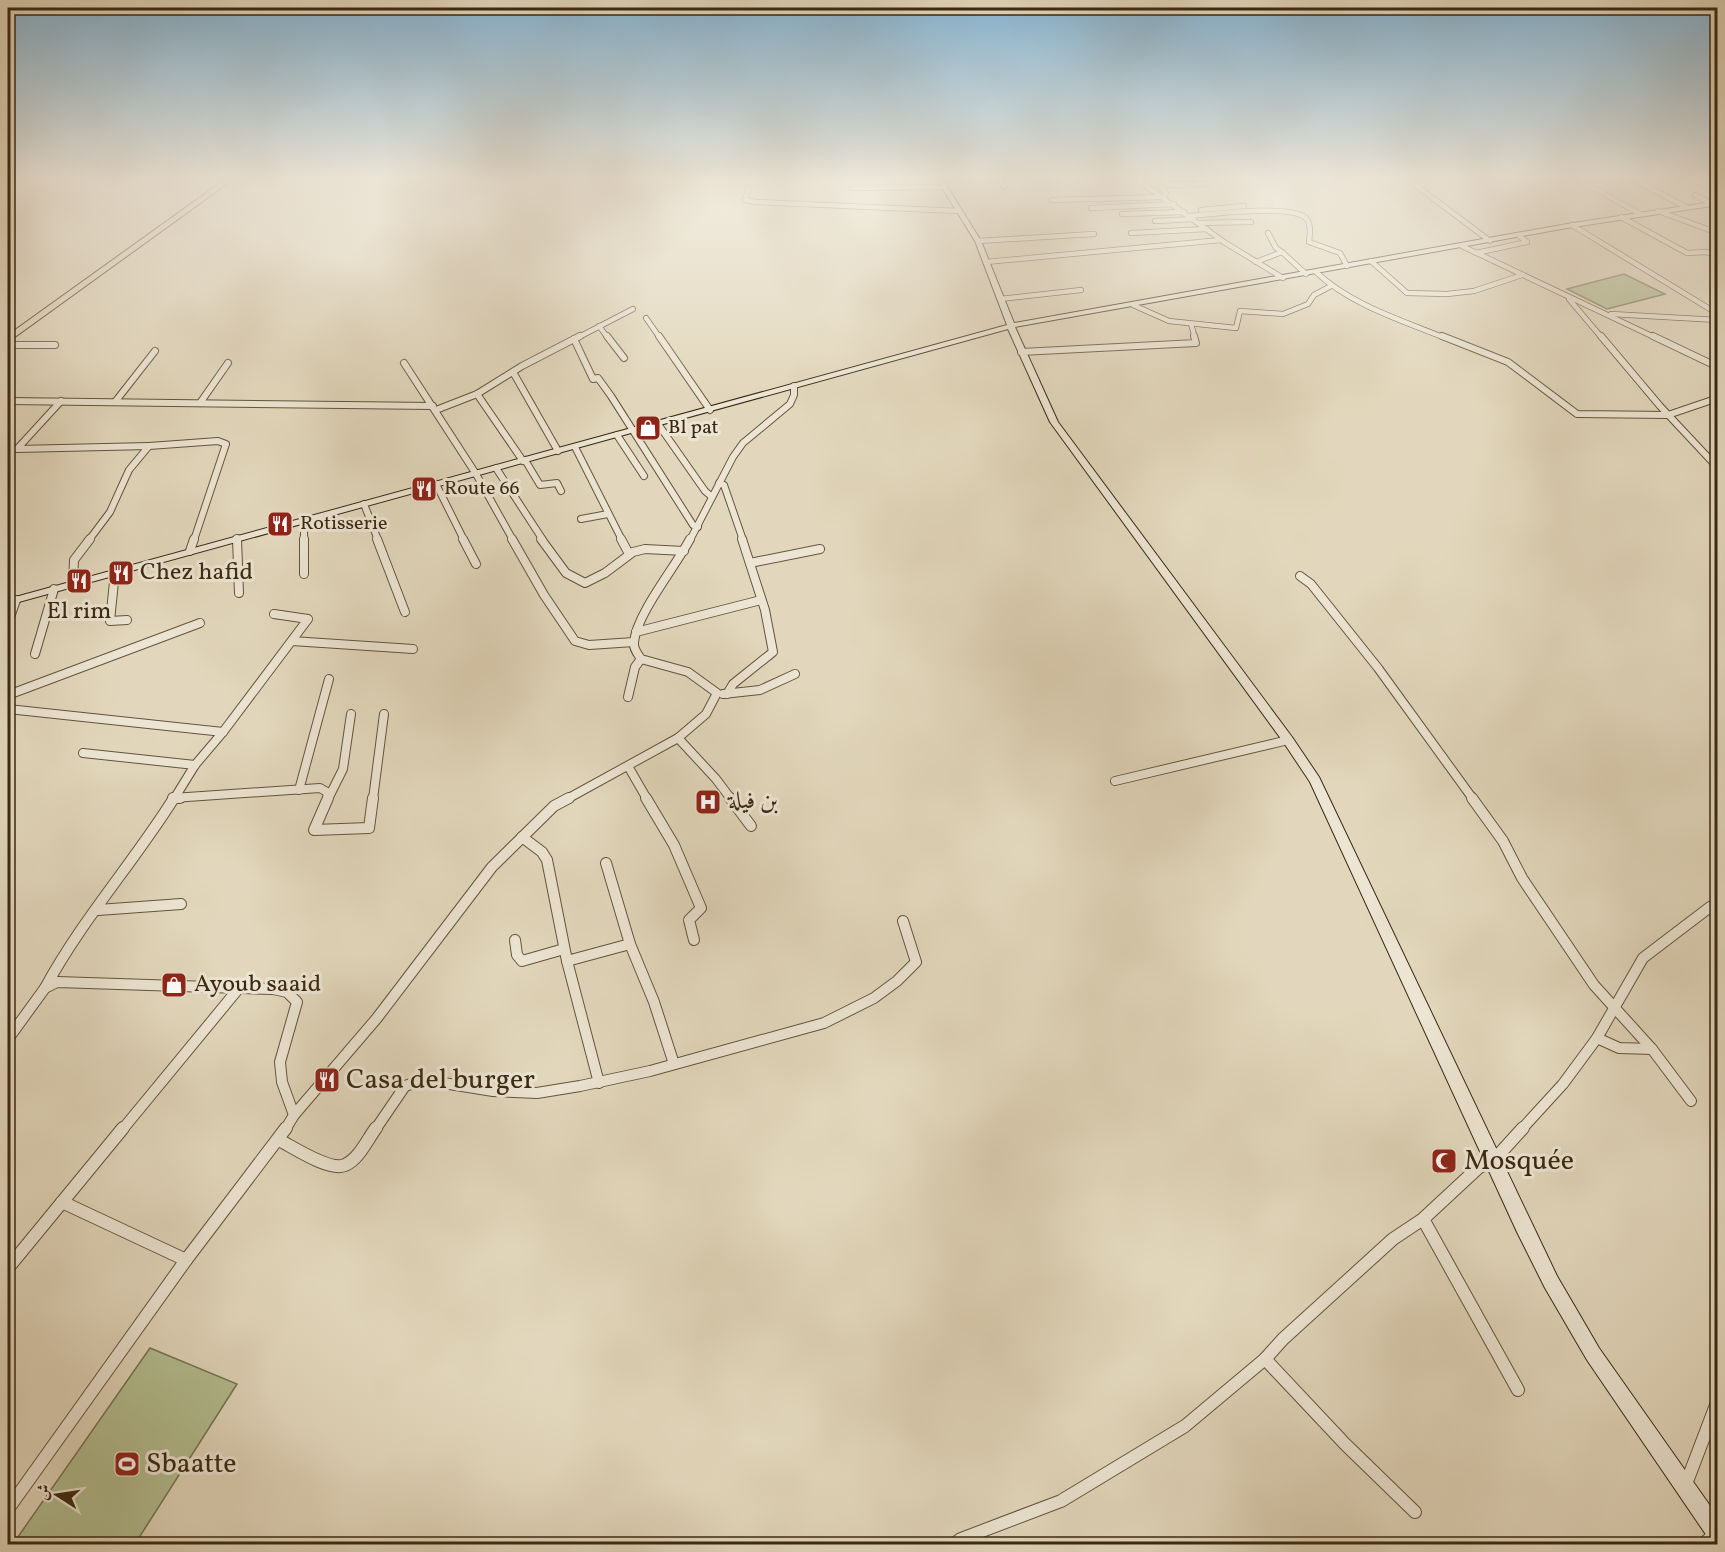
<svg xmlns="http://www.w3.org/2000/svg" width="1725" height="1552" viewBox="0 0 1725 1552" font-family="Vollkorn,Amiri,serif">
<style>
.green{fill:#b3be91;stroke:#767452;stroke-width:1.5}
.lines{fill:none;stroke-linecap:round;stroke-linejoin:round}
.street-far4-casing{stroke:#64543c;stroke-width:6}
.street-far3-casing{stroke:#64543c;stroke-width:8}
.street-far2-casing{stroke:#64543c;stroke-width:10}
.street-far1-casing{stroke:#64543c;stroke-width:12}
.street-casing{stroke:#64543c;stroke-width:14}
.secondary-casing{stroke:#3a2912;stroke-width:2}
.highway-casing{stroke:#3a2912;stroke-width:2}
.street-far4{stroke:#ece5d3;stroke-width:4.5}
.street-far3{stroke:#ece5d3;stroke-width:6}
.street-far2{stroke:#ece5d3;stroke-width:8}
.street-far1{stroke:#ece5d3;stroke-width:10}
.street{stroke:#ece5d3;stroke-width:12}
.secondary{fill:#ece5d3;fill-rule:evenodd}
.highway{fill:#e2d7bc;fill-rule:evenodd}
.labels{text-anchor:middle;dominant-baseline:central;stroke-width:6;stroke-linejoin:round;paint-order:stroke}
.far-poi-label{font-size:20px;fill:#3a2912;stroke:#ece5d3;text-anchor:start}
.poi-label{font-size:24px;fill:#3a2912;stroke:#ece5d3;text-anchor:start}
.near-poi-label{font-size:28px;fill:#3a2912;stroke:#ece5d3;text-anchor:start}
</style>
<rect width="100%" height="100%" fill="#e2d7bc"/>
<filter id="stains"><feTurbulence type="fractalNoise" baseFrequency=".00333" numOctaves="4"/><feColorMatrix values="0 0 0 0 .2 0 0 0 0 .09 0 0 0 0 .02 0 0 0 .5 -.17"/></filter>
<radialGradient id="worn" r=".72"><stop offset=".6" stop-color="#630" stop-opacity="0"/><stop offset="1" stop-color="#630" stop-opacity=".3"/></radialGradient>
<g class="green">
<path d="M1624,274L1665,294L1607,309L1567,289Z"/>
<path d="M150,1348L237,1384L135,1544H13Z"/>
</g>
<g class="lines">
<g class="street-far4-casing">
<g id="street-far4">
<path d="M855,178L856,184L852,188L944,187"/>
<path d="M999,178L1004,187"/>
<path d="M1135,178L1224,242L1283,278"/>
<path d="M1406,178L1490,241"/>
<path d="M1576,178L1640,214"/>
<path d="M1631,178L1686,207"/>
<path d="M1690,178L1718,191"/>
<path d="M1706,178L1718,184"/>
<path d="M749,187L745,200L756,202L959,211"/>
<path d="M1695,195L1718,207"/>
<path d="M1052,200L1164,197L1166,193L1161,187L1165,185L1206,184L1212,181"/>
<path d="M1091,208L1174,204"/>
<path d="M1201,210L1244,206"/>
<path d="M1658,211L1718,233"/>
<path d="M1122,214L1184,212"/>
<path d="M1189,216C1213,214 1284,205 1303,216C1312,221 1310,233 1309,242L1340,253L1347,266"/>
<path d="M1621,217L1687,253L1707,252L1718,257"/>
<path d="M1155,221L1194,219"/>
<path d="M1199,223L1251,222"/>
<path d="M1572,225L1718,314"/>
<path d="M1131,233L1207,229"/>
<path d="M1268,233L1276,248L1282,252"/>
<path d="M978,241L1094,234"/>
<path d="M1462,246L1656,338"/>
<path d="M1476,253L1527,242L1518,235"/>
<path d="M1371,261L1407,293L1447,294L1474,291L1522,275"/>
<path d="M986,262L1221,240"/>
<path d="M1256,262L1282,252L1306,274"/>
<path d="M1316,272C1351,305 1401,320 1445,338"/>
<path d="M1000,299L1081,290"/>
<path d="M1569,299L1602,338"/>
<path d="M1133,305L1169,321L1236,328L1240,311L1283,314L1308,304L1314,295L1331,286"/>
<path d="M1611,314L1718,320"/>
<path d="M646,318L660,338"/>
<path d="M1191,324L1195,338"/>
<path d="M599,326L608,338"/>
<path d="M577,338L633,309"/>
</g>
</g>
<g class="street-far3-casing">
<g id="street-far3">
<path d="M607,336L624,358"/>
<path d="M659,336L710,410"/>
<path d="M1442,336L1508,362L1577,414L1668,415L1718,398"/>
<path d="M1601,336L1660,406L1718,468"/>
<path d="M1653,336L1718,367"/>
<path d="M574,339L593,379L598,378L611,396L693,525L698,527"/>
<path d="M8,345H55"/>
<path d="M1021,352L1196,343L1194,336"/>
<path d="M404,363L476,474L513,540"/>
<path d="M513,372L558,451"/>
<path d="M477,394L523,461"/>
<path d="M8,401L433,406"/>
<path d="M61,401L17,449L149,446L129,470L110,512L89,540"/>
<path d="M115,402L155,351"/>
<path d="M200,403L228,363"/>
<path d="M436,410L477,394L522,366L580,336"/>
<path d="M658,424L705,491L712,497"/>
<path d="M617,435L644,476"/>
<path d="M149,446L218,441L226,444L194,540"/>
<path d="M575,447L622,540"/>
<path d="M525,460L540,485L557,483L561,491"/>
<path d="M496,468L543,540"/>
<path d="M719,483L724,485L743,540"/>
<path d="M436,484L464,540"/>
<path d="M364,504L378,540"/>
<path d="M581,519L608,514"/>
<path d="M304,521V540"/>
<path d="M690,540L733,457L743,443L790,404L794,395V386"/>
</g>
</g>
<g class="street-far2-casing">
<g id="street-far2">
<path d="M237,539L239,593"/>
<path d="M304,539V574"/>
<path d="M377,539L405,612"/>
<path d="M463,539L476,564"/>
<path d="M512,539L544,595L575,641L589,645L634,642"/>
<path d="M541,539L566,573L585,583L605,573L633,552L645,549L684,551"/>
<path d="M621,539L629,554"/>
<path d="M190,551L194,539"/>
<path d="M750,563L820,549"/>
<path d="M115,572L110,621L127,620"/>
<path d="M1300,576L1311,584L1378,668L1473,799"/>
<path d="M73,584L74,560L90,539"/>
<path d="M8,623L16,600"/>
<path d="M636,632L761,600"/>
<path d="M292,641L413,649"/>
<path d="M35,654L54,589"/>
<path d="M723,694L760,690L795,674"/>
<path d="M727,694L733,684L773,652L765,610L742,539"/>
<path d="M8,695L200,623"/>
<path d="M628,697L635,667L641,659"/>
<path d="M8,709L223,732"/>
<path d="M678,738L716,779L731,799"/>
<path d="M83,753L195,765"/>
<path d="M628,766L647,799"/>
<path d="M1115,781L1288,740"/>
<path d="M299,790L329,679"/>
<path d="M173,798L320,788L327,792L328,799"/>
<path d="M174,799L195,765L223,732L308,619L274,614"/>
<path d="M328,799L343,769L351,714"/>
<path d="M373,799L384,714"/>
<path d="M567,799L678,738L706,714L717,693L688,672L641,659C638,654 633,649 634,642C637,613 676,566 690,539"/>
</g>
</g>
<g class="street-far1-casing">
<g id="street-far1">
<path d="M173,798H180"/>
<path d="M328,798L314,830L369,828L373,798"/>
<path d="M646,798L674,845L701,908L689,920L694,940"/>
<path d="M730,798L751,826"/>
<path d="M1472,798L1503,841L1522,878L1594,985L1652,1049L1691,1101"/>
<path d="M522,837L542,852L547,860L567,961L630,944"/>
<path d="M606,863L630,944L654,1002L674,1064"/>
<path d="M98,910L181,904"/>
<path d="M515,940L517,955L522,961L564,949"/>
<path d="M567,961L599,1083"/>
<path d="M45,988C81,921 134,862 174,798"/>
<path d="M1597,1038L1619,1048L1652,1049"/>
<path d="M8,1039L45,988L57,982L273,989L287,992L297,1002L280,1062L282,1082L294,1115"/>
<path d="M122,1130L239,988"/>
<path d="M285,1130L294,1115L377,1018L492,867L554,806L569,798"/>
<path d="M375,1130L405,1086L414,1083L431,1081L493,1091L537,1093L580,1086L650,1071L824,1023L874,998L897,981L916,962L903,921"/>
<path d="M1521,1130L1563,1084L1597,1038L1643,958L1710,907L1718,906"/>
</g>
</g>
<g class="street-casing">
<g id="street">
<path d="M279,1140C293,1147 330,1172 345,1165C359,1159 367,1140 376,1128"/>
<path d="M62,1202L186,1260"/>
<path d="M1423,1219L1518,1390"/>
<path d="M8,1268L123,1128"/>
<path d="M1265,1359L1345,1444L1415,1512"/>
<path d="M1686,1484L1718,1400"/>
<path d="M8,1509L186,1260L286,1128"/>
<path d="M954,1544L961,1539L1061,1501L1185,1426L1265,1359L1283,1339L1393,1239L1423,1219L1479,1167L1493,1161L1523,1128"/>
<path d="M1703,1544L1716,1533"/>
</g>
</g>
<g class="secondary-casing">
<path id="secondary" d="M936,178H942L981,241L1014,323L1567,224L1718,201V205L1567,228L1015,327L1058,422L1292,737L1319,777L1557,1276L1599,1348L1718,1517V1544L1711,1542L1587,1360L1545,1288L1517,1232L1310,782L1284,743L1050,422L1008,329L8,605V599L1007,325L975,241Z"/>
</g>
<g class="highway-casing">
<path id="highway" d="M227,178H235L8,342V335Z"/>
</g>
<use href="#street-far4" class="street-far4"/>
<use href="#street-far3" class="street-far3"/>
<use href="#street-far2" class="street-far2"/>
<use href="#street-far1" class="street-far1"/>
<use href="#street" class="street"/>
<use href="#secondary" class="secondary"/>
<use href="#highway" class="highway"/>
</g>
<linearGradient id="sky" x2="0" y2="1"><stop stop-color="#87b6d5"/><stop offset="0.45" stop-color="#f2ede1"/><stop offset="1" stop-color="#f2ede1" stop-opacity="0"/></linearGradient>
<rect width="1725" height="396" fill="url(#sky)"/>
<defs>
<g id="shop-square" transform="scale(1.35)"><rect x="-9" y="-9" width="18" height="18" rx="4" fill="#8f2418" stroke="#ece5d3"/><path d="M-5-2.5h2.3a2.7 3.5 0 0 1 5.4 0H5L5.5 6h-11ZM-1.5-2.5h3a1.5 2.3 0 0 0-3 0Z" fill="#fff"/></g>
<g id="restaurant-square" transform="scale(1.35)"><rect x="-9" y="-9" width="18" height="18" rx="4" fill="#8f2418" stroke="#ece5d3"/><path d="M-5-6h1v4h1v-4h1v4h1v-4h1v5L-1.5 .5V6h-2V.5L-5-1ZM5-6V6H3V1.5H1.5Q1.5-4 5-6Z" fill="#fff"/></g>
<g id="hospital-square" transform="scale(1.35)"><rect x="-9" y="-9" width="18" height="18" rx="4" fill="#8f2418" stroke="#ece5d3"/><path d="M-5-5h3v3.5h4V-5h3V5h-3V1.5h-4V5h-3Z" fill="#fff"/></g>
<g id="mosque-square" transform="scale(1.35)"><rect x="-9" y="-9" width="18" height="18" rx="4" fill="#8f2418" stroke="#ece5d3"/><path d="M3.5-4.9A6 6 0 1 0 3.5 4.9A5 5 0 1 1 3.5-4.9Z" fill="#fff"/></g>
<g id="stadium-square" transform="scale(1.35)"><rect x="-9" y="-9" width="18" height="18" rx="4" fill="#8f2418" stroke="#ece5d3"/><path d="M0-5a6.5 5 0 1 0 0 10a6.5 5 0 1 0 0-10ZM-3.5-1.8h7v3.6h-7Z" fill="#fff"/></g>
</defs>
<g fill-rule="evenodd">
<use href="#shop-square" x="648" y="428"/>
<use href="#restaurant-square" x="424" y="489"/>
<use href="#restaurant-square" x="280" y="524"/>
<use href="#restaurant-square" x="121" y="573"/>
<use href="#restaurant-square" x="79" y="581"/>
<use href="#hospital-square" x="708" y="802"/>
<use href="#shop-square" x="174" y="985"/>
<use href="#restaurant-square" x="327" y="1080"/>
<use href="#mosque-square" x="1444" y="1161"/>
<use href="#stadium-square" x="127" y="1464"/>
</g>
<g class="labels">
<g class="far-poi-label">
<text x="668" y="428">Bl pat</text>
<text x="444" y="489">Route 66</text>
<text x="300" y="524">Rotisserie</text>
</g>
<g class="poi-label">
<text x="140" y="573">Chez hafid</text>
<text x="79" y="612" text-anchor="middle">El rim</text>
<text x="728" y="802">بن فيلة</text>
<text x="194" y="985">Ayoub saaid</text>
</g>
<g class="near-poi-label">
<text x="346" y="1080">Casa del burger</text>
<text x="1464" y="1161">Mosquée</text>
<text x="146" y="1464">Sbaatte</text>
</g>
</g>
<rect width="1725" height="1552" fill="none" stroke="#e2d7bc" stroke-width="30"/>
<rect x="9" y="9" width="1707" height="1534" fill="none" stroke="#3a2912" stroke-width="3"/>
<rect x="15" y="15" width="1695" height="1522" fill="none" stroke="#3a2912" stroke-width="1.5"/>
<g transform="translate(57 1495) rotate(282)" stroke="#ece5d3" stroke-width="4.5" paint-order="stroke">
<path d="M0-4.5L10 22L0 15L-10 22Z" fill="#3a2912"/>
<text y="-9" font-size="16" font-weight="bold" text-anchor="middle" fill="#3a2912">ش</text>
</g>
<rect width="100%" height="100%" filter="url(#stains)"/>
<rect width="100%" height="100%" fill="url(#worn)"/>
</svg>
